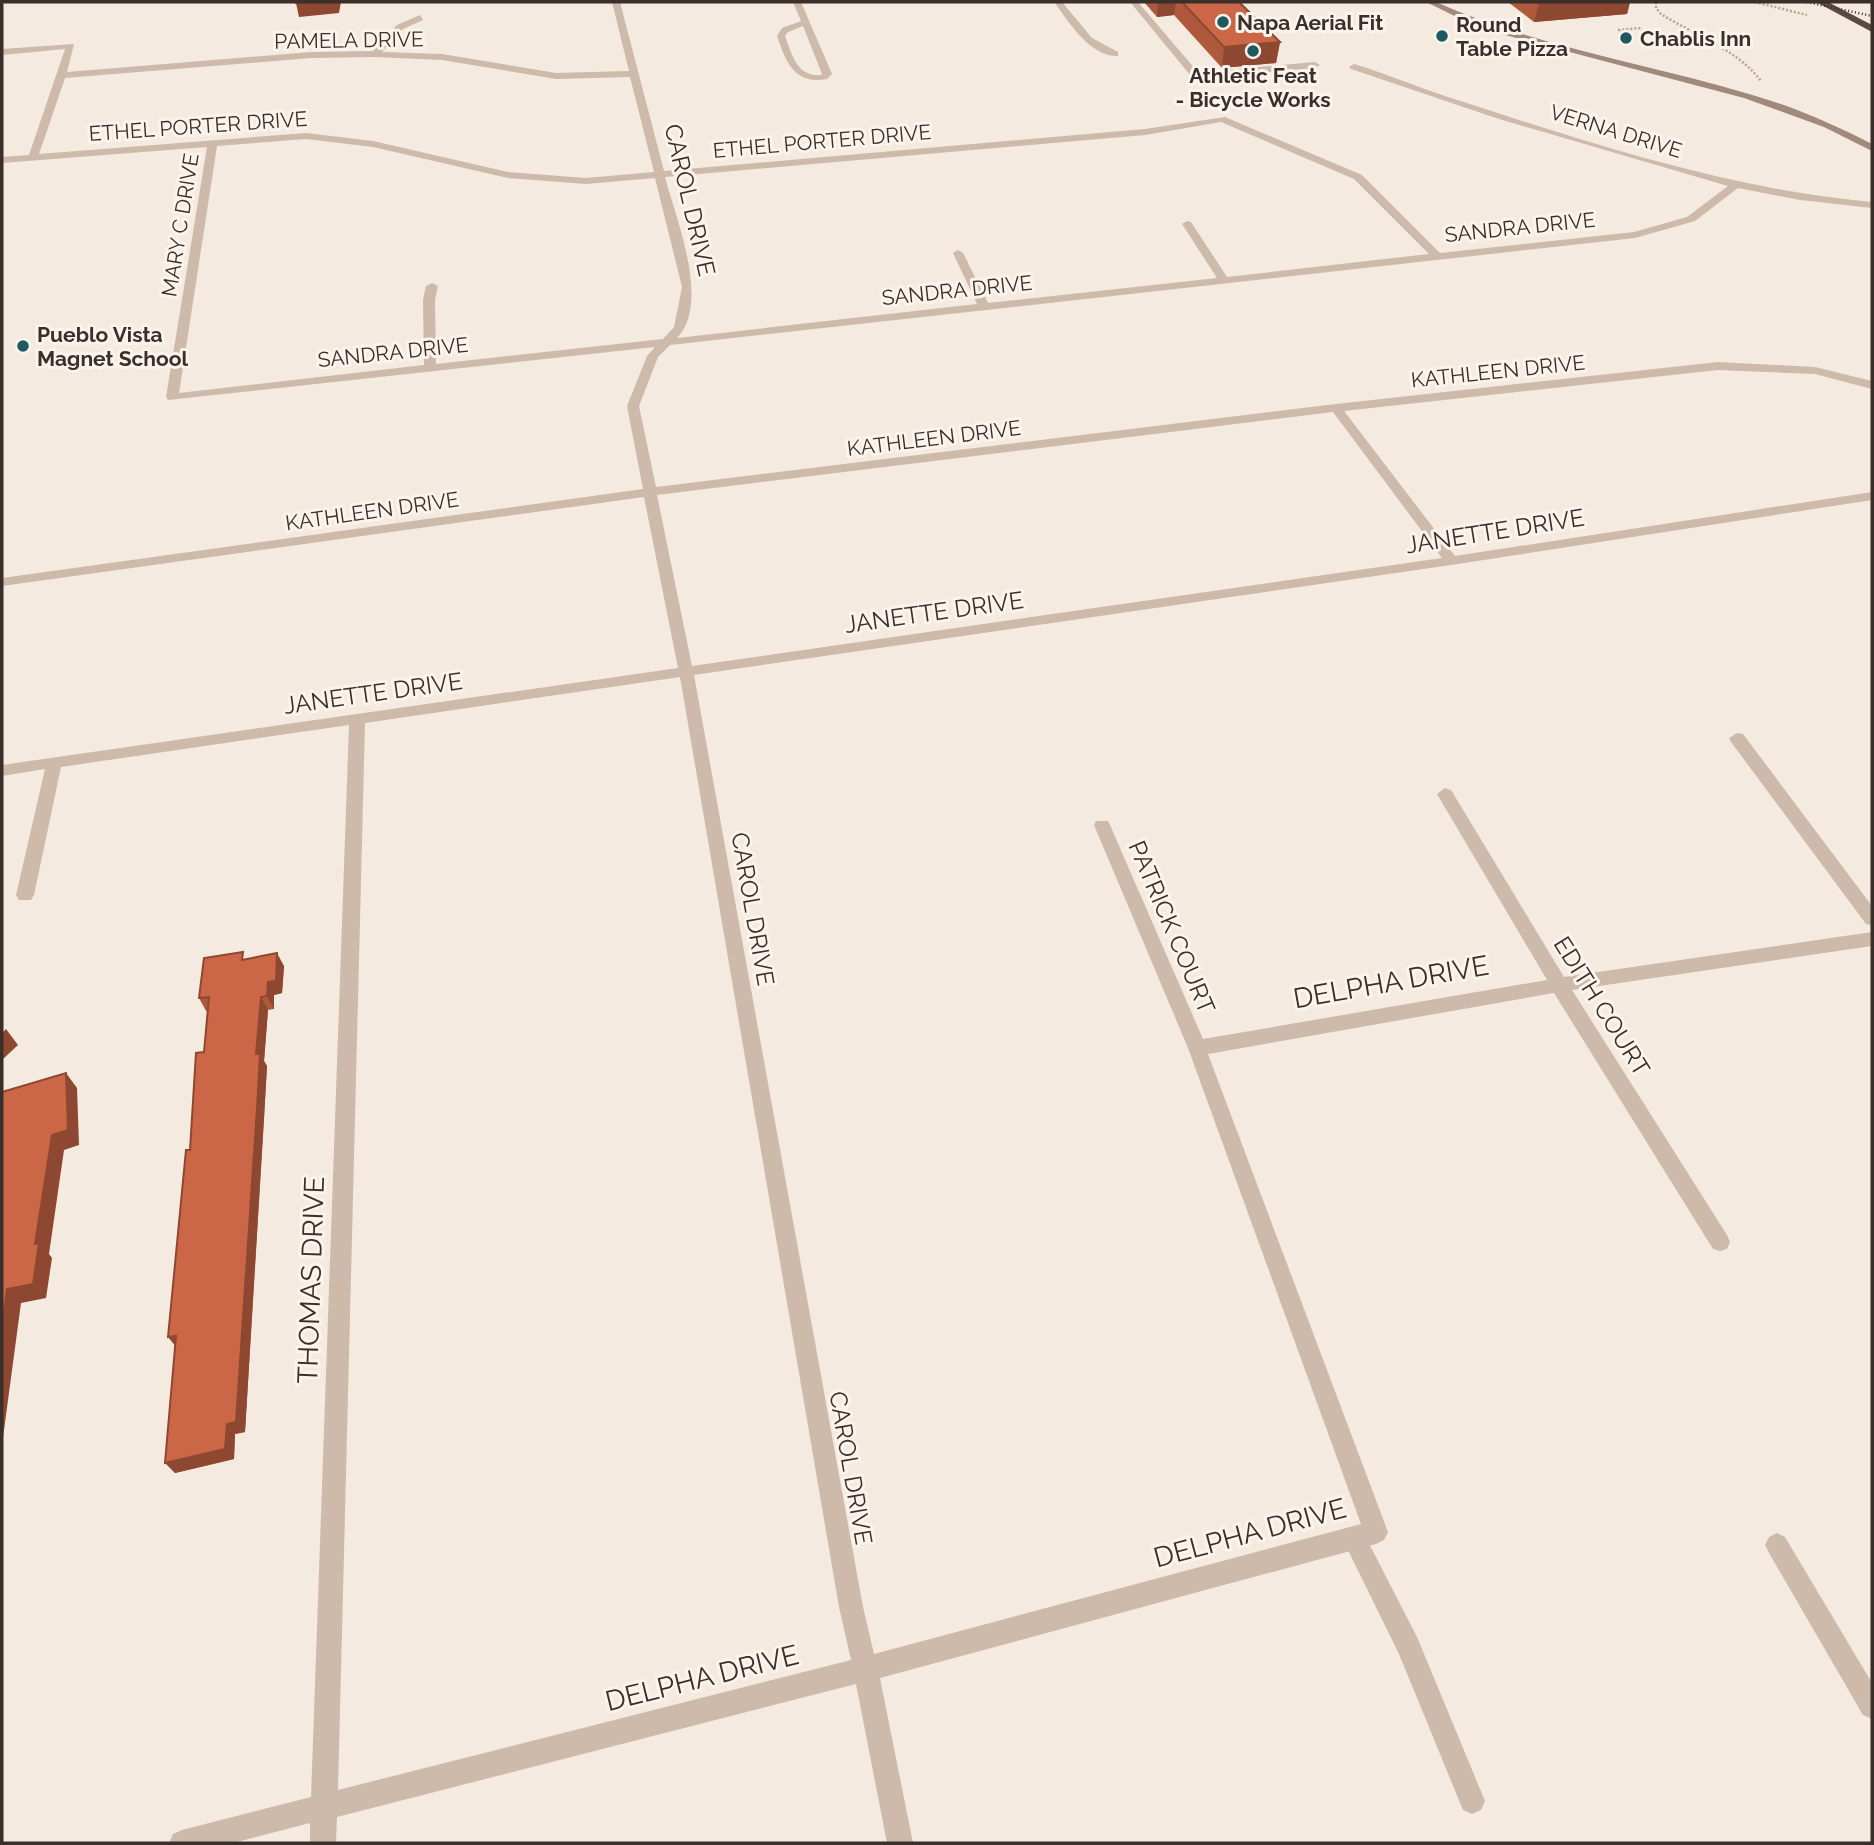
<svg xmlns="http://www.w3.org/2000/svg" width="1874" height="1845" viewBox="0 0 1874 1845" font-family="Raleway,sans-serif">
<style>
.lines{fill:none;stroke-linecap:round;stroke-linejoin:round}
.path{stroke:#b9a494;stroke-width:2.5;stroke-dasharray:2 2;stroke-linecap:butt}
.lane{fill:#cdbaaa;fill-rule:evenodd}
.street{fill:#cdbaaa;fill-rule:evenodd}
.secondary{fill:#a1897b;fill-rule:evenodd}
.highway{fill:#5c4940;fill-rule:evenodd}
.rail{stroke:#3a2f2a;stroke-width:2.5;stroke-dasharray:1 2.5;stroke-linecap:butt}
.wall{fill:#af593c}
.shaded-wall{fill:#8e4831}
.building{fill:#cb6746;stroke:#8e4831;stroke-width:2}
.poi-dot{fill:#1d595e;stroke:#fbf4ec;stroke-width:2.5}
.labels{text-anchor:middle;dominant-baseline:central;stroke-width:6;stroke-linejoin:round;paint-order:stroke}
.far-poi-label{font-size:21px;font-weight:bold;fill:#3a2f2a;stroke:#fbf4ec;text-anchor:start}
.far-street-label{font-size:21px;fill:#3a2f2a;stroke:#fbf4ec}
.street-label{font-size:24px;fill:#3a2f2a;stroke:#fbf4ec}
.near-street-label{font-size:28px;fill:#3a2f2a;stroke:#fbf4ec}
</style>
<rect width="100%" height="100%" fill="#f4eadf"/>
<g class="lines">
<g class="path">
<path d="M1656,2V8L1661,14C1694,35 1737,49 1761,81"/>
<path d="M1755,2L1807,15"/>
<path d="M1626,35L1619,30L1641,28"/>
</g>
<g class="lane">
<path d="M793,2H801L832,74L827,79C795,85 786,63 777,36L782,28L801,21ZM803,26L822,74L821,75C797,77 792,55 785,36L788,32Z"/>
<path d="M1130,2H1138L1196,70L1215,71L1315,62L1320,65L1315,68L1215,77L1190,75Z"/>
<path d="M1354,1526L1362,1530L1417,1637L1485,1801L1481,1810L1472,1814L1463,1810L1399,1654L1342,1538L1346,1530Z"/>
</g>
<g class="street">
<path d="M612,2H620L664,171L1145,129L1225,117L1362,175L1440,253L1634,232L1687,217L1728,186L1499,119L1351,69L1349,67L1354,64C1385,73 1414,86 1445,96C1584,141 1726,189 1872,202V208L1800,200L1738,188L1695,221L1635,238L670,345L658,357L639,406L656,487L1336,404L1718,362L1815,367L1872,381V389L1815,374L1718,370L1344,411L1455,556L1872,492V500L1451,565L694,675L863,1607L874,1654L1361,1524L1188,1048L1094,825L1096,821H1108L1110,825L1203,1039L1547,980L1437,794L1445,788L1451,790L1564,977L1872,932V946L1572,990L1727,1235L1730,1242L1727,1249L1720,1251L1713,1249L1554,993L1208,1054L1388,1532L1384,1540L1376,1544L880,1678L913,1843H887L856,1684L337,1817L336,1843H310V1823L233,1843H169L173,1834L182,1830L311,1797L349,725L61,767L34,895L31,900H19L16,895L45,769L2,776V765L678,668L644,497L2,586V578L643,489L627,406L647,356L655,347L168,400L166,397L207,147L2,163V157L29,155L65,49L2,55V49L74,44L67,72L311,52L373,51L397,25L420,15L423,20L403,29L382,52L442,54L556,73L629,71ZM375,57L442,60L556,79L630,77L654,172L586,178L508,172L373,141L306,133L39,154L65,78L311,58ZM1221,122L1354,179L1429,254L1227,277L1191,222L1187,221L1182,224L1217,278L988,303L963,253L958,250L953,253L977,304L677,338C711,303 676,219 665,177L1145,135ZM306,139L373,147L508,178L586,184L655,178L682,287L674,327L663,339L436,364L435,300L438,286L432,283L426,286L423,300L424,365L179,393L217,146ZM1333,412L1442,558L692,666L657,495ZM680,677L839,1607L851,1660L338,1790L365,723Z"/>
<path d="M1054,2H1062L1092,38L1118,52V56C1090,57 1069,22 1054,2Z"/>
<path d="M1737,733L1743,734L1872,906V925L1866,924L1731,742L1729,738Z"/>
<path d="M1777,1533L1785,1537L1872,1683V1719L1863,1715L1769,1553L1765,1545L1769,1537Z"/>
</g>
<path class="secondary" d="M1426,2H1436C1536,47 1645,63 1749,94C1792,106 1833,124 1872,144V151L1824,127L1744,98L1501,34L1471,24Z"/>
<path class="highway" d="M1816,2H1828L1872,25V32Z"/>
<path class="rail" d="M1807,2L1872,16"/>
</g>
<g class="wall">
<path d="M1144,2H1239L1280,42L1276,63L1222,68L1174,15L1157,17Z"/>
<path d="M1508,2H1630L1627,14L1534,22Z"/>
<path d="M246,959L284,966L282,993L274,995V1009L268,1010L264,1061L267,1066L264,1120L245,1432L235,1434L234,1459L175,1473L190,1150L204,1052L208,1010L206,1011L199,998Z"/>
</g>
<g class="shaded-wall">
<path d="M316,2H341L339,13L299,17L296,3Z"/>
<path d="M1158,2H1176L1174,15L1157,17Z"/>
<path d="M1569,2H1630L1627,14L1534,22L1539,4Z"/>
<path d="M1280,42L1276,63L1222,68L1224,47Z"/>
<path d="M277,953L284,966L282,993L274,995V1009L267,996L268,982Z"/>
<path d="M261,997L268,1010L264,1061L267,1066L245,1432L235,1434L234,1459L175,1473L165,1463Z"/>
<path d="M6,1029L18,1045L2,1060V1033Z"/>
<path d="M66,1073L77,1088L79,1145L64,1150L49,1254L52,1258L46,1298L21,1303L2,1445V1328L7,1289L35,1244L52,1135Z"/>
<path d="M176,1336L177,1348L168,1337Z"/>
</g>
<g class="building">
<path d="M296,2H316L296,3Z"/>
<path d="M1182,2H1239L1280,42L1224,47Z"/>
<path d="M1535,2H1569L1539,4Z"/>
<path d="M243,952L242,960L277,953L276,981L268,982L267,996L261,997L256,1054H260L257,1108L236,1422L227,1424L225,1449L165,1463L176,1336L168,1337L186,1150H190L196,1053L204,1052L209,997L199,998L204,958Z"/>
<path d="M66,1073L68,1130L52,1135L35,1244L39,1243L33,1284L7,1289L2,1328V1092Z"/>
</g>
<g class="poi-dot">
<circle cx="1223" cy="22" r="7"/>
<circle cx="1442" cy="36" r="7"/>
<circle cx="1626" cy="38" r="7"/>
<circle cx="1253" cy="51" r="7"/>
<circle cx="23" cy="346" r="7"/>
</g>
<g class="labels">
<g class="far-poi-label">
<text x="1237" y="22">Napa Aerial Fit</text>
<text x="1456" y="24">Round<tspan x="1456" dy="24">Table Pizza</tspan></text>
<text x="1640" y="38">Chablis Inn</text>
<text x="1253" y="75" text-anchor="middle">Athletic Feat<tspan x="1253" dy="24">- Bicycle Works</tspan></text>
<text x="37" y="334">Pueblo Vista<tspan x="37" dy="24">Magnet School</tspan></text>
</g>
<g class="far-street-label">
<text transform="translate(349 40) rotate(-1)">PAMELA DRIVE</text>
<text transform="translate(198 126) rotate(-4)">ETHEL PORTER DRIVE</text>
<text transform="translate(1616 131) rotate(17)">VERNA DRIVE</text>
<text transform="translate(822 141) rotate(-5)">ETHEL PORTER DRIVE</text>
<text transform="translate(180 225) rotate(-81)">MARY C DRIVE</text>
<text transform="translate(1520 227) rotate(-6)">SANDRA DRIVE</text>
<text transform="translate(957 290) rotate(-6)">SANDRA DRIVE</text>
<text transform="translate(393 352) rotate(-6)">SANDRA DRIVE</text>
<text transform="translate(1498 371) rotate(-6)">KATHLEEN DRIVE</text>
<text transform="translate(934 438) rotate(-7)">KATHLEEN DRIVE</text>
<text transform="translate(372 511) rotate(-8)">KATHLEEN DRIVE</text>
</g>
<g class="street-label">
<text transform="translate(690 200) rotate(77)">CAROL DRIVE</text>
<text transform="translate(1495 531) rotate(-9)">JANETTE DRIVE</text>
<text transform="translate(934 612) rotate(-8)">JANETTE DRIVE</text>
<text transform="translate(373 693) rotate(-8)">JANETTE DRIVE</text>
<text transform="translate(753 909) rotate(80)">CAROL DRIVE</text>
<text transform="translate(1172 927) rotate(67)">PATRICK COURT</text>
<text transform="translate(1602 1006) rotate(58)">EDITH COURT</text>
<text transform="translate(851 1468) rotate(80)">CAROL DRIVE</text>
</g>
<g class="near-street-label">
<text transform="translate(1391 982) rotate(-10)">DELPHA DRIVE</text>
<text transform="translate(311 1280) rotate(-88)">THOMAS DRIVE</text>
<text transform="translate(1250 1533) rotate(-15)">DELPHA DRIVE</text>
<text transform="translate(702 1678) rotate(-14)">DELPHA DRIVE</text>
</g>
</g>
<rect width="1874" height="1845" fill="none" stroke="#3a2f2a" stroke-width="7"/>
</svg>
